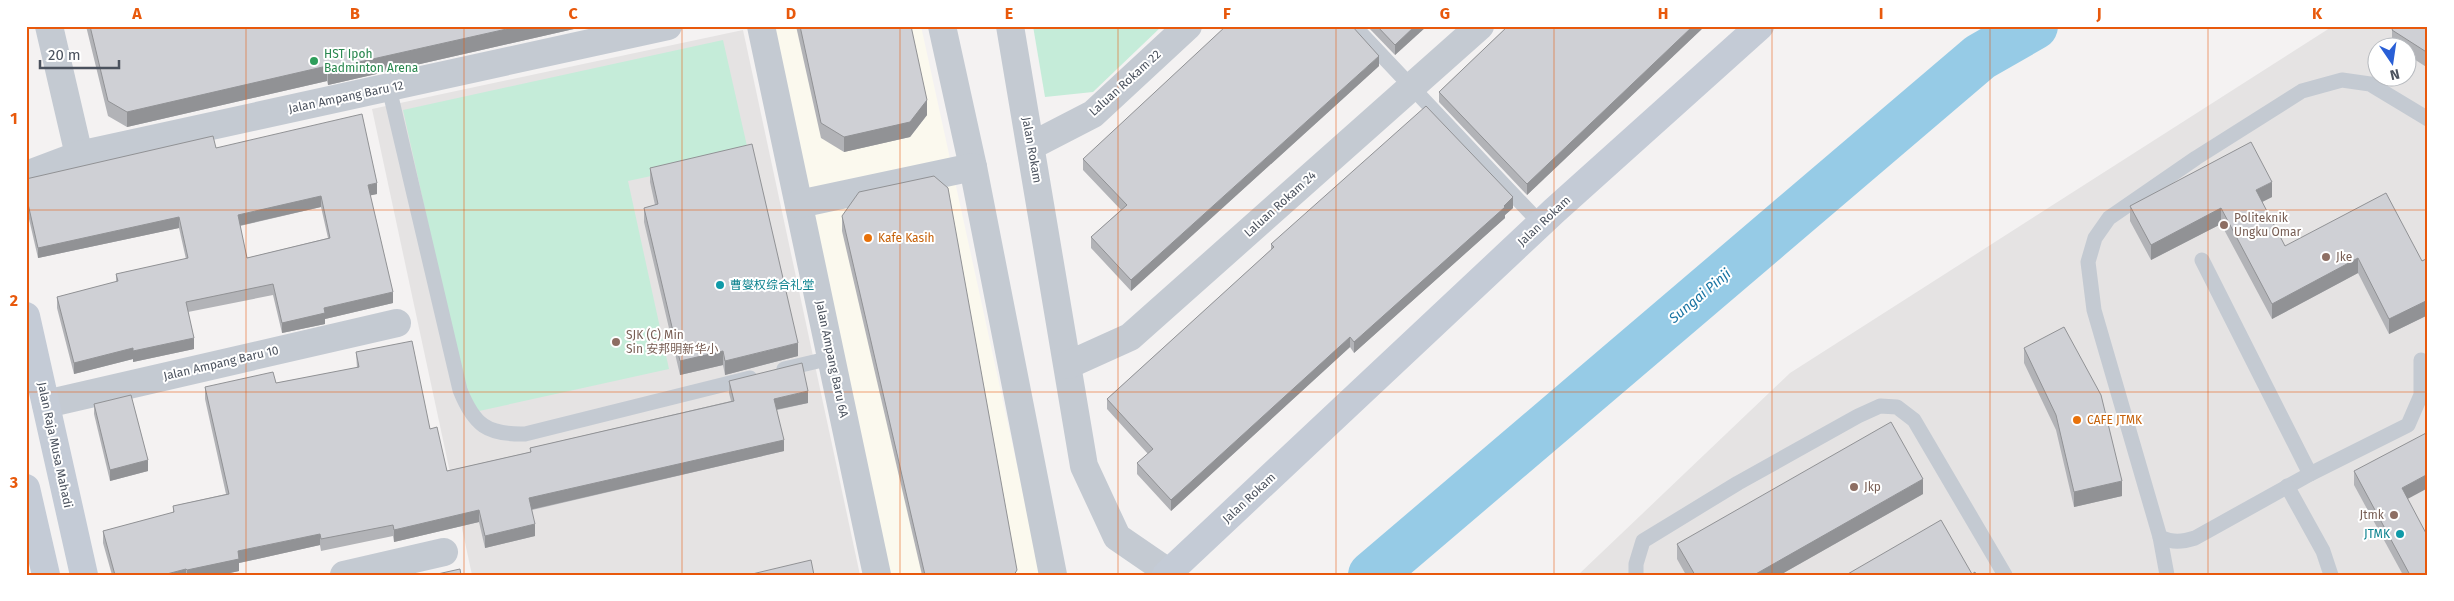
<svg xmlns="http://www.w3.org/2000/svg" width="2454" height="601" viewBox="0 0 2454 601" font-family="'Fira Sans','Noto Sans SC',sans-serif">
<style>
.commercial{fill:#fbf9ee}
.education{fill:#e5e3e3;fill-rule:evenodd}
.green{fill:#c5ecd9}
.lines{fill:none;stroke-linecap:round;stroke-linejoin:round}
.river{stroke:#96cbe6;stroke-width:48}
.lane{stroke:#c4cad2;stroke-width:15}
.street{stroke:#c4cad2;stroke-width:28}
.secondary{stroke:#c4cbd6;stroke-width:28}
.wall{fill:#b2b3b7;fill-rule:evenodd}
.shaded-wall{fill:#919295}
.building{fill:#cfd0d5;stroke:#919295;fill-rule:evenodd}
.grid{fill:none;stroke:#e8590c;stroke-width:1;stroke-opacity:0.55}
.leisure-dot{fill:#2e9e5b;stroke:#fff;stroke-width:2}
.education-dot{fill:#8d6e63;stroke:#fff;stroke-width:2}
.food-dot{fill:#e8710a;stroke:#fff;stroke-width:2}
.culture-dot{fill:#0f9aa8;stroke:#fff;stroke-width:2}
.labels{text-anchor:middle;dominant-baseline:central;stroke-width:4;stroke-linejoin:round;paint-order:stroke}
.leisure-label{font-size:12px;fill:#27864d;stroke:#fff;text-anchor:start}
.street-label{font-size:12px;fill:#4b525e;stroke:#fff}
.education-label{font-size:12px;fill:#785e54;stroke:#fff;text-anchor:start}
.food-label{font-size:12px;fill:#c56008;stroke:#fff;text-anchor:start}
.culture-label{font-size:12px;fill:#0d838f;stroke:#fff;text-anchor:start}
.water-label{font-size:14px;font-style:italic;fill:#1974a3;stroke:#fff}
.neatline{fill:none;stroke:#e8590c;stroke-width:2}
.grid-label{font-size:16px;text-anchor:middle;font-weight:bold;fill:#e8590c}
</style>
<rect width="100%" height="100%" fill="#f4f2f2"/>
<path class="commercial" d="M755,26H921L1041,575H875Z"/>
<g class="education">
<path d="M2333,26H2428V575H1578L1790,373ZM2376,48H2406V78H2376Z"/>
<path d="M743,30L860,575H472L372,109Z"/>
</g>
<g class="green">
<path d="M1033,26H1162L1093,92L1045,97Z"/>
<path d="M723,40L749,155L628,181L669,369L470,413L403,110Z"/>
</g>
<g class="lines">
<path class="river" d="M1372,575L1980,57L2034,26"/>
<g class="lane">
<path d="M1354,26L1541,224"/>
<path d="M389,88L460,390C474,425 487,435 525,434L750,378"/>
<path d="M2202,260L2310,474"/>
<path d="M2421,360V395L2408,425L2310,474L2195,538C2182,542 2173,543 2160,537L2094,310L2088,262L2095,238L2109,218L2196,158L2302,91L2342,80L2370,84L2428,119"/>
<path d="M784,369L831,358"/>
<path d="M2287,486L2323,551L2331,575"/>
<path d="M2160,537L2167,575"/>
<path d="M1636,575V564L1643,541L1738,483L1858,416L1880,406L1897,407L1914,420L2005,575"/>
</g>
<g class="street">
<path d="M49,26L79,155"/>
<path d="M761,26L877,575"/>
<path d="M942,26L973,167L1053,575"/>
<path d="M1010,26L1084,466L1117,537L1168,572"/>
<path d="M1031,146L1093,114L1188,26"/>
<path d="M26,175L79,155L668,26"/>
<path d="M799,204L973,167"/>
<path d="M1068,365L1130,337L1480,26"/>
<path d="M46,404L397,323"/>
<path d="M344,575L444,552"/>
</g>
<g class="secondary">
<path d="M26,316L84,575"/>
<path d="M26,488L46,575"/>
<path d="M1166,575L1554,211L1760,26"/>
</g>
</g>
<g class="wall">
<path d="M86,26H587L328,85L327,81L127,127L108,116Z"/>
<path d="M796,26H911L927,115L910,137L844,152L821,138Z"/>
<path d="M1367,26H1427L1395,55Z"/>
<path d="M1508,26H1705L1527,195L1439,102V92Z"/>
<path d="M2428,26V68L2406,54V48H2396L2392,45V30Z"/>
<path d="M1379,66L1131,291L1091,248V237L1121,210L1083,170V159Z"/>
<path d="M216,148L377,194L370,195L393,303L325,319V324L282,333L273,295L188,312L194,349L133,362V359L74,374L57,308V297L116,282V274L186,259L179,228L38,258L26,206V179ZM321,207L328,238L247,258L240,226Z"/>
<path d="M650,168L798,356L725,375L723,365L680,375L644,222V208L655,205L650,182Z"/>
<path d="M2272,197L2262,202L2285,246L2422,261L2428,258V315L2389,334L2358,273L2272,319L2221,224L2151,260L2130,221V206Z"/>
<path d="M1513,208L1505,215V218L1354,353L1350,347L1171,511L1137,474V463L1148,454L1107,409V399L1271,250V244Z"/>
<path d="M842,216L1017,575H922L842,231Z"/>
<path d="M2024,348L2122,496L2074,507L2056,430L2024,363Z"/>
<path d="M356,352L430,429L447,471L530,452V448L731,401L729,393V381L808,403L777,410L784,451L532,510L535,536L485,548L479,522L394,542L393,536L321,551L320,545L239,563V571L221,575H112L103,543V531L173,513V506L226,494L205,399V387L276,383L357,368Z"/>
<path d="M94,404L148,471L110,481L94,414Z"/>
<path d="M2354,471L2408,499L2428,575H2403L2354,485Z"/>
<path d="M1923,494L1780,575H1686L1677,559V544Z"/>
</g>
<g class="shaded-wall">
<path d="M520,26H587L328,85V69Z"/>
<path d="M1415,26H1427L1395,55V45Z"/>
<path d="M1693,26H1705L1527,195V184Z"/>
<path d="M1379,56V66L1131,291V280Z"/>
<path d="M327,66V81L127,127V112Z"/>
<path d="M927,100V115L910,137L844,152V137Z"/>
<path d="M2272,182V197L2256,205V190Z"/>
<path d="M377,183V194L368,196V185Z"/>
<path d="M321,196V207L238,226V215Z"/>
<path d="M1513,197V208L1505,215V218L1354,353V342Z"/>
<path d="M2221,208V224L2151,260V245Z"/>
<path d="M179,217V228L38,258V248Z"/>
<path d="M2358,258V273L2272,319V304Z"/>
<path d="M393,292V303L325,319V324L282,333V323L324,308Z"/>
<path d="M2428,300V315L2389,334V319Z"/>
<path d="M1350,337V347L1171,511V500Z"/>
<path d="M194,338V349L133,362V351Z"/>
<path d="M798,343V356L725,375V361Z"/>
<path d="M133,348V359L74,374V363Z"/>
<path d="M723,351V365L680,375V361Z"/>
<path d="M808,391V403L774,410V399Z"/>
<path d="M784,440V451L529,510V498Z"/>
<path d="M148,460V471L110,481V470Z"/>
<path d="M2428,474V488L2402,502V488Z"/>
<path d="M1923,479V494L1780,575H1754Z"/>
<path d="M2122,481V496L2074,507V492Z"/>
<path d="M479,510V522L394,542V530Z"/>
<path d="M535,524V536L485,548V536Z"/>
<path d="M320,534V545L239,563V571L221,575H187V570L238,551Z"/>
<path d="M186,569V575H163Z"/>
</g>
<g class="building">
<path d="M90,26H520L328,69L327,66L127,112L108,101Z"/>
<path d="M800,26H911L927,100L910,122L844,137L821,123Z"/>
<path d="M1226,26H1352L1379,56L1131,280L1091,237L1127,205L1083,159Z"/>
<path d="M1377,26H1415L1395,45Z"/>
<path d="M1508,26H1693L1527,184L1439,92Z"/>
<path d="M2394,26H2428V53L2392,30Z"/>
<path d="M1426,106L1513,197L1504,206L1505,207L1354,342L1350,337L1171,500L1137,463L1153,449L1107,399L1274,247L1271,244Z"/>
<path d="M362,114L377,183L368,185L393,292L324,308L325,313L282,323L273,284L186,302L194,338L133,351V348L74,363L57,297L118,281L116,274L188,258L179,217L38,248L26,195V179L213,136L216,148ZM321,196L330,238L247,258L238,215Z"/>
<path d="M2251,142L2272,182L2256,190L2285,246L2386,193L2422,261L2428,258V300L2389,319L2358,258L2272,304L2221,208L2151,245L2130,206Z"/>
<path d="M752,144L798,343L725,361L723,351L680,361L644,208L658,204L650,168Z"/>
<path d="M934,176L948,188L1017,570L1014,575H925L842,216L859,192Z"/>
<path d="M2064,327L2101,395L2122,481L2074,492L2056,415L2024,348Z"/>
<path d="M412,341L430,429L437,427L447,471L531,452L530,448L734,401L729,381L802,363L808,391L774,399L784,440L529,498L535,524L485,536L479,510L394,530L393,525L321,539L320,534L238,551L239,559L187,570L186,569L163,575H115L103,531L174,512L173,506L229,494L205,387L273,372L276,383L359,367L356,352Z"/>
<path d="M131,395L148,460L110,470L94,404Z"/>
<path d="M1891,422L1923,479L1754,575H1695L1677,544Z"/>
<path d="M2428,432V474L2402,488L2428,537V575H2410L2354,471Z"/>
<path d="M1941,520L1972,574L1975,572L1976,575H1846Z"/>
<path d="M811,560L814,575H748Z"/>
<path d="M460,569L461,575H433Z"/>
</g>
<path class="grid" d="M246,26V575M464,26V575M682,26V575M900,26V575M1118,26V575M1336,26V575M1554,26V575M1772,26V575M1990,26V575M2208,26V575M26,210H2428M26,392H2428"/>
<circle class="leisure-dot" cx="314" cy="61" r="5"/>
<g class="education-dot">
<circle cx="2224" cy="225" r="5"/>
<circle cx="2326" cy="257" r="5"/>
<circle cx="616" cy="342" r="5"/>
<circle cx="1854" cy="487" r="5"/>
<circle cx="2394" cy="515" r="5"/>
</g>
<g class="food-dot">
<circle cx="868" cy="238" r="5"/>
<circle cx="2077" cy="420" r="5"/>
</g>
<g class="culture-dot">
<circle cx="720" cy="285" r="5"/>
<circle cx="2400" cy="534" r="5"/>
</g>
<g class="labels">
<g class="leisure-label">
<text x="324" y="54">HST Ipoh<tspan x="324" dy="14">Badminton Arena</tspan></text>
</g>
<g class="street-label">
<text transform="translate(1125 83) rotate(-42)">Laluan Rokam 22</text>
<text transform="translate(346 97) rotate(-12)">Jalan Ampang Baru 12</text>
<text transform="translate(1032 150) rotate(80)">Jalan Rokam</text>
<text transform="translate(1280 204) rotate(-42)">Laluan Rokam 24</text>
<text transform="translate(1544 221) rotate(-43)">Jalan Rokam</text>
<text transform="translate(832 359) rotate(78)">Jalan Ampang Baru 6A</text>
<text transform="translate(221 363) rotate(-13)">Jalan Ampang Baru 10</text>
<text transform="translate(55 445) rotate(78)">Jalan Raja Musa Mahadi</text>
<text transform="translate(1249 498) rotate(-43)">Jalan Rokam</text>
</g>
<g class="education-label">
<text x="2234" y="218">Politeknik<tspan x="2234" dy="14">Ungku Omar</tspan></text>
<text x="2336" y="257">Jke</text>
<text x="626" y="335">SJK (C) Min<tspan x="626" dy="14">Sin 安邦明新华小</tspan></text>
<text x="1864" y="487">Jkp</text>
<text x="2384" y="515" text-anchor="end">Jtmk</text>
</g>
<g class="food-label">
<text x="878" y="238">Kafe Kasih</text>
<text x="2087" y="420">CAFE JTMK</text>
</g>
<g class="culture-label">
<text x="730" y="285">曹燮权综合礼堂</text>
<text x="2390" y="534" text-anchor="end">JTMK</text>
</g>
<g class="water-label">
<text transform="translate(1700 296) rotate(-40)">Sungai Pinji</text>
</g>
</g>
<rect width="2454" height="601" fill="none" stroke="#ffffff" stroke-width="55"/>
<g transform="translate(2392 62) rotate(167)"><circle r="24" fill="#ffffff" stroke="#b7babf"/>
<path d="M0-4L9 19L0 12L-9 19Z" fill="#295fd6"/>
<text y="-8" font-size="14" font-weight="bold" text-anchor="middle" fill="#4b525e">N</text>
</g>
<path d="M40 60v8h79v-8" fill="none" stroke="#4b525e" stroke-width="2.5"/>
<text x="48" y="60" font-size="15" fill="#4b525e" stroke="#ffffff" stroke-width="4" paint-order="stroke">20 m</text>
<rect x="28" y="28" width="2398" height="546" class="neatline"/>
<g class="grid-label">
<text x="137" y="19">A</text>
<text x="355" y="19">B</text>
<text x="573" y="19">C</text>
<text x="791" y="19">D</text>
<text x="1009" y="19">E</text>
<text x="1227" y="19">F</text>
<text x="1445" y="19">G</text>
<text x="1663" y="19">H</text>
<text x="1881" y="19">I</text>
<text x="2099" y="19">J</text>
<text x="2317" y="19">K</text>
<text x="14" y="124">1</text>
<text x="14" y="306">2</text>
<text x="14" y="488">3</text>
</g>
</svg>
